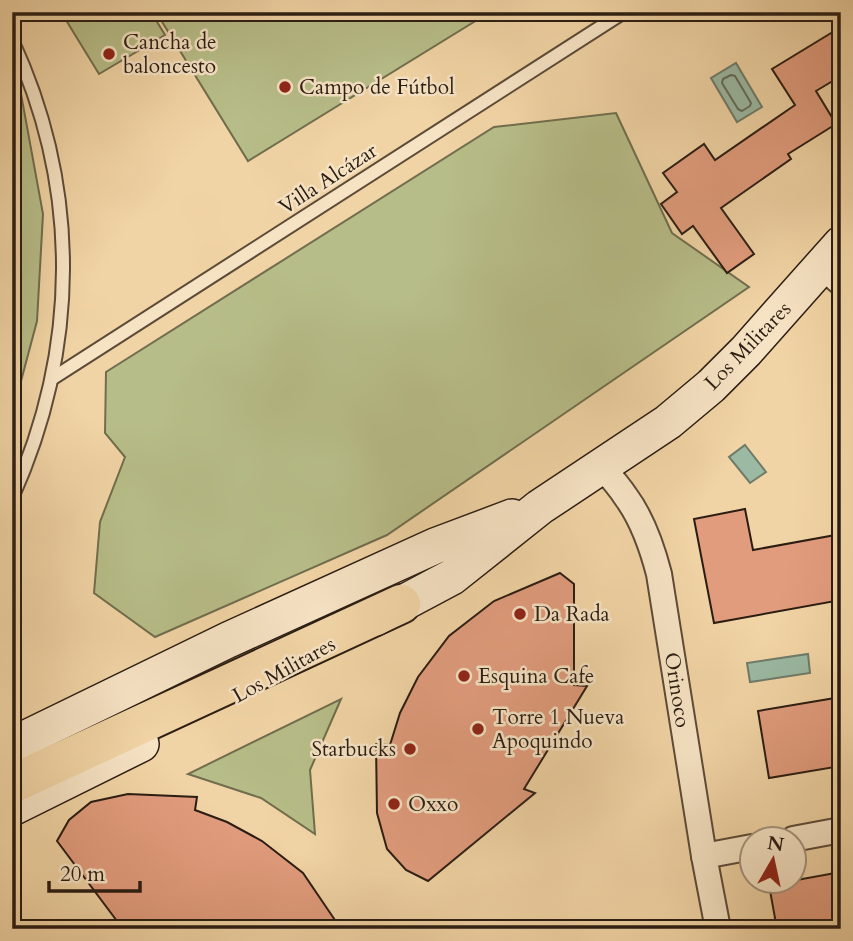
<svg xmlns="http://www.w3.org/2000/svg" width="853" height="941" viewBox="0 0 853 941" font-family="Cardo,serif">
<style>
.green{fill:#b7bd88;stroke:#716d4e;stroke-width:2}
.water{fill:#9bb9a3;stroke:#6e7b69;stroke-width:2}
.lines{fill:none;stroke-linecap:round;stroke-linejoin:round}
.shore{stroke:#636b5b;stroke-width:2}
.building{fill:#e19c7d;stroke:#2b1d13;stroke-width:2}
.lane-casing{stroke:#5c4b38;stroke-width:16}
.street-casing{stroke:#5c4b38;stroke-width:28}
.secondary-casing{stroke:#2b1d13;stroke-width:38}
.highway-casing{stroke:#2b1d13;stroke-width:42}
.lane{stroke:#f6e3c4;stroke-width:12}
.street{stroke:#f6e3c4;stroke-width:24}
.secondary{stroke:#f6e3c4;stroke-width:35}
.highway{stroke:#f1d4a5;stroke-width:38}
.poi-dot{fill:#8f2418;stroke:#f6e3c4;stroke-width:2.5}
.labels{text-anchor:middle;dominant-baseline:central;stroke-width:5;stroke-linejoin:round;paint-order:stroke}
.poi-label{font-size:21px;fill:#2b1d13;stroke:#f6e3c4;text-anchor:start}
.street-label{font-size:21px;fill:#2b1d13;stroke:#f6e3c4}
</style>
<rect width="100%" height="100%" fill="#f1d4a5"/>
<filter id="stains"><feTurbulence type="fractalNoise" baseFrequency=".00286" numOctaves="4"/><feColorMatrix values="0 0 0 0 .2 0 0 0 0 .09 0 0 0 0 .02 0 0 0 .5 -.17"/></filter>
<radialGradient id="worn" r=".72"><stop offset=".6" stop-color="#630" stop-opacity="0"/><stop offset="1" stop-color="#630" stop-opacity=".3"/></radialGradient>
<g class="green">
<path d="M61,12H151L165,35L99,74Z"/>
<path d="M156,12H490L248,161Z"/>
<path d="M12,64L17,72L43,214L37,321L12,415Z"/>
<path d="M616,113L672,233L749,287L387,535L155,637L94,593L100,522L125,457L105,433L106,372L494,127Z"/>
<path d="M341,699L310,770L315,834L261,798L188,774Z"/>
</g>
<g class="water">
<path d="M736,63L762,107L737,122L711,78Z"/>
<path d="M745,445L766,472L750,483L729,457Z"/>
<path d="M808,654L810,673L750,682L747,663Z"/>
</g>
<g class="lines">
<path class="shore" d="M731,75L735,76L751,103L750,106L742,111L738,109L722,83L723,79Z"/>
</g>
<g class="building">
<path d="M841,27V76L816,91L836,124L788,154L791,159L721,208L754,254L727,273L693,226L682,234L661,204L677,192L663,173L704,144L715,160L795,105L772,69Z"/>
<path d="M745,509L753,550L841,534V600L714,623L694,519Z"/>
<path d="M560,573L574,584V685L587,686L524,789L535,793L428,881L406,870L387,849L377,813L376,744L390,745L400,713L418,677L449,636L494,601Z"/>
<path d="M841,697V766L769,778L758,711Z"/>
<path d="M128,794L197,797L195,810L227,822L262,841L303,873L341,929H123L57,841L69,820L91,802Z"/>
<path d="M841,872V929H777L769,885Z"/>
</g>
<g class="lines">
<g class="lane-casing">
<g id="lane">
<path d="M12,40C81,189 79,349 12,498"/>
<path d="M53,378L624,12"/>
</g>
</g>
<g class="street-casing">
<g id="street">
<path d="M822,267L841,283"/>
<path d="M601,466C610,476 619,486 626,497C643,520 652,547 659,574L704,856L718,929"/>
<path d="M793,839L841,830"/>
<path d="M704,856L752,847"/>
</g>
</g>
<g class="secondary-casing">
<g id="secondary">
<path d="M375,618L452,577L540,507L668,422L711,386L746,351L841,244"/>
<path d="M12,745L228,640L435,546L512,517"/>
<path d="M12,808L141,744"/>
</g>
</g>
<g class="highway-casing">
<path id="highway" d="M12,784L401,604"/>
</g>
<use href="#lane" class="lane"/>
<use href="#street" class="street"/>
<use href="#secondary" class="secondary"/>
<use href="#highway" class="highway"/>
</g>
<g class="poi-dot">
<circle cx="109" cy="54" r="7"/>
<circle cx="285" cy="87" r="7"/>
<circle cx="520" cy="614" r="7"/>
<circle cx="464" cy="676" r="7"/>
<circle cx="478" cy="729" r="7"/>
<circle cx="410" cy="749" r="7"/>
<circle cx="394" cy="804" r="7"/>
</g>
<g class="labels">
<g class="poi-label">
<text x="123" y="42">Cancha de<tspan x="123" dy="24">baloncesto</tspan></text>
<text x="299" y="87">Campo de Fútbol</text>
<text x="534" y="614">Da Rada</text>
<text x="478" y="676">Esquina Cafe</text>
<text x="492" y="717">Torre 1 Nueva<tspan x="492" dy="24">Apoquindo</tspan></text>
<text x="396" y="749" text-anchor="end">Starbucks</text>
<text x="408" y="804">Oxxo</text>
</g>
<g class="street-label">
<text transform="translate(328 179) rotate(-33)">Villa Alcázar</text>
<text transform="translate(748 346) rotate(-46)">Los Militares</text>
<text transform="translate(284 670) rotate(-29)">Los Militares</text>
<text transform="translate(677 690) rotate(81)">Orinoco</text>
</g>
</g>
<rect width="853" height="941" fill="none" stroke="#f1d4a5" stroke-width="42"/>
<rect x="14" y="14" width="825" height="913" fill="none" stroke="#2b1d13" stroke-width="3.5"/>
<rect x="21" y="21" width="811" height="899" fill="none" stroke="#2b1d13" stroke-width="2"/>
<g transform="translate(773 860) rotate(9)"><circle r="33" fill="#f6e3c4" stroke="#a5947d" stroke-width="2"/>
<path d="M0-5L12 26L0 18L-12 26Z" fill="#8f2418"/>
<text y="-10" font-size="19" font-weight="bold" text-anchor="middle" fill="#2b1d13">N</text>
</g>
<path d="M49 881v10h91v-10" fill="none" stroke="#2b1d13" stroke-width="3.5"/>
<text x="60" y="881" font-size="21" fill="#2b1d13" stroke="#f6e3c4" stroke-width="5" paint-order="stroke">20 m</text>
<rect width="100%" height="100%" filter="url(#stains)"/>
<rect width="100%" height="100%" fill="url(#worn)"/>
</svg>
